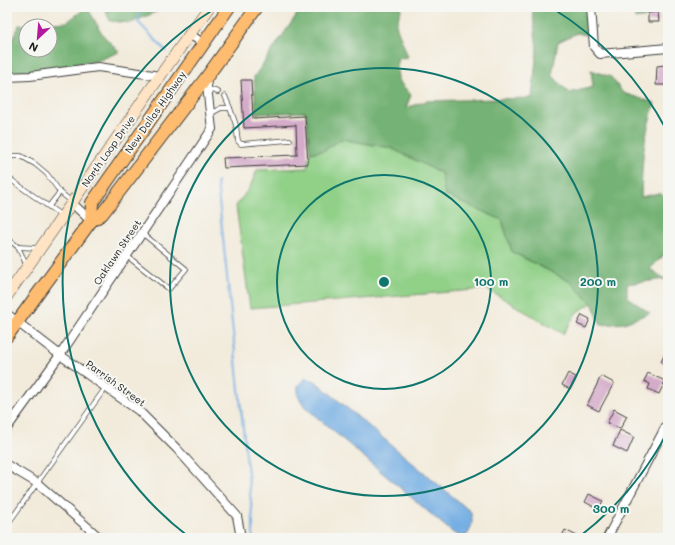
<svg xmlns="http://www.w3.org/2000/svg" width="675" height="545" viewBox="0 0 675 545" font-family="Mali,sans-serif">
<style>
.green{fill:#90d087;stroke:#567652}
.forest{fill:#74b274;stroke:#486748;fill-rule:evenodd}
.water{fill:#73ade3;stroke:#486480}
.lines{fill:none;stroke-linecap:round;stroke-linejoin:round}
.stream{stroke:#73ade3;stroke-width:2}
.building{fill:#d4acca}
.lane-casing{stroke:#3c3b39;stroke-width:5.5}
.street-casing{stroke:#3c3b39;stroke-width:10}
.secondary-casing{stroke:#3c3b39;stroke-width:12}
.primary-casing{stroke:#3c3b39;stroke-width:14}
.lane{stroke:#fff;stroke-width:4}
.street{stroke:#fff;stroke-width:8}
.secondary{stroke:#fee4c5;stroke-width:11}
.primary{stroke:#fdbc6f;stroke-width:12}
.ring{fill:none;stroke:#0f766e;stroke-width:2}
.labels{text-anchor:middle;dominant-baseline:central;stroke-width:4;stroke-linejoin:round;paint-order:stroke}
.street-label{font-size:10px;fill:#1c1c1c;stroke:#f6f6f2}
.centre{fill:#0f766e;stroke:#f6f6f2;stroke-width:2}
.ring-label{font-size:12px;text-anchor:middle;font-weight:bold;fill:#0f766e;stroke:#f6f6f2;stroke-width:4;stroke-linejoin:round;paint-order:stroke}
</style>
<rect width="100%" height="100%" fill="#f6f6f2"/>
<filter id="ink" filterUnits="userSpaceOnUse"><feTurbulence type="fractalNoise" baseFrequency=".025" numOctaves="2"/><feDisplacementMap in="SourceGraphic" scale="8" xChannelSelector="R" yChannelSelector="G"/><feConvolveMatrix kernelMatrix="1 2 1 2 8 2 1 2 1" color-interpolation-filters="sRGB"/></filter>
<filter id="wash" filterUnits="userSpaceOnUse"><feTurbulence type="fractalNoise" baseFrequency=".012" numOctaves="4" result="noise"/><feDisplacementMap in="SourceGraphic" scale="16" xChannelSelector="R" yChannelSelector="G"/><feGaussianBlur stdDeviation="0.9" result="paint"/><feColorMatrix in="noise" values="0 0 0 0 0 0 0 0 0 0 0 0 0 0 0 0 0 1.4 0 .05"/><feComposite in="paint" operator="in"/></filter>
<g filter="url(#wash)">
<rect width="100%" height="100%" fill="#f2ebdb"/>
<path class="green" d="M341,139L391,148L441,173L502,220L512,252L569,281L592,303L577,312L563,334L487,289L250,308L236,206L250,187L257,170L307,168L310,153L325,150Z"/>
<g class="forest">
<path d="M87,7L103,35L119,52L97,61L45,70L7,72V43L11,44L19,25L67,22ZM26,26H50V50H26Z"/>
<path d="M104,7H167L131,23L110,21Z"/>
<path d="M302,7H355L357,10L359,7H402L396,25L408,57L397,59L398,80L411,95L406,108L426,101L532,98L537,49L532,7H587L589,27L586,35L577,33L558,42L552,75L569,93L593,87L591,70L611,77L623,93L655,103C643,137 642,162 641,197L659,193L668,198V251L650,269L665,279L627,284V297L650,313L624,323L601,325L592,303L569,281L512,252L502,220L445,195L441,173L391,148L341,139L325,150L310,153L306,112L256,114L254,77Z"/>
<path d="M633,7H648L647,17L635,19Z"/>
</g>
<path class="water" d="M306,378L315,381L471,512C473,522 472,527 467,535L459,536L452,532L305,407L298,396V385Z"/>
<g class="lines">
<g class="stream">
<path d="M143,7L140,11L138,22L166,51"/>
<path d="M217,182L253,521V538"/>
</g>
</g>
<g id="blocks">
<g class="building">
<path d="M658,12L659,22H648V13Z"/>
<path d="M665,65L666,85H656L657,66Z"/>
<path d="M241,80H251L253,119L305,116L308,164L224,168L223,158L297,155L296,125L244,128Z"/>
<path d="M582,315L590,319L586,328L577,324Z"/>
<path d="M668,347V365L661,362Z"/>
<path d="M568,373L576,377L570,389L562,385Z"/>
<path d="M648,373L665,381L659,394L648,389L650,384L644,381Z"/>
<path d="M601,376L614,383L599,411L587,405Z"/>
<path d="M614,409L627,416L620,429L607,423Z"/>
<path d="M620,430L634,437L627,453L613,446Z"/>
<path d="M589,494L603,501L598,509L585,502Z"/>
<path d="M565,530L581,538H561Z"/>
</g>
</g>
</g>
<g filter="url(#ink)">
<use href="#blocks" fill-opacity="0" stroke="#3c3b39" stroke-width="1"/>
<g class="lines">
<g class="lane-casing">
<g id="lane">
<path d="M208,89L218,92"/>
<path d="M225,96L230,108"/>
<path d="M210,114L221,108H230L236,125L238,141L241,144L290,140"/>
<path d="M7,156H21L35,164L47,174L60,192L72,202"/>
<path d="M7,177L62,216"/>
<path d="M49,206L60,192"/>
<path d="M7,238L18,247L26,264"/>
<path d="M18,247L38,248"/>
<path d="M127,256L169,289L186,269L142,233"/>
<path d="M7,525L106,387"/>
</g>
</g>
<g class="street-casing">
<g id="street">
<path d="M591,7L594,47L600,54L668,48"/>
<path d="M189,34L203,43"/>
<path d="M7,77L30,76L98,67L160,76"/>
<path d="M72,203L91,221"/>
<path d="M7,314L60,355L139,411L177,449L237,516L241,538"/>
<path d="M7,428L60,355L212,129L206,78"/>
<path d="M7,465L37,483L100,538"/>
<path d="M607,538L668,422"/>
</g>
</g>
<g class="secondary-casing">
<path id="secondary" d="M7,296L160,76L209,7"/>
</g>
<g class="primary-casing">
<g id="primary">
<path d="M91,221L92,203L229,7"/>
<path d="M7,336L91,221L102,214L206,78L257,7"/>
</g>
</g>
<use href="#lane" class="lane"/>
<use href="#street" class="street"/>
<use href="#secondary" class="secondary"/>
<use href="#primary" class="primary"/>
</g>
</g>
<g class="ring">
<circle cx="384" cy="282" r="107"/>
<circle cx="384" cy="282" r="214"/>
<path d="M667 433A321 321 0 0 1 579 537M189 537A321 321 0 0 1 216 8M552 8A321 321 0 0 1 667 131"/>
</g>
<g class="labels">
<g class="street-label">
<text transform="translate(155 112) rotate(-55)">New Dallas Highway</text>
<text transform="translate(108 151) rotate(-55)">North Loop Drive</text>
<text transform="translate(117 252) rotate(-56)">Oaklawn Street</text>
<text transform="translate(116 383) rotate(36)">Parrish Street</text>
</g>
</g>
<circle cx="384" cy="282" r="6" class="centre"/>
<g class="ring-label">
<text x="491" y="286">100 m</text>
<text x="598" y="286">200 m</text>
<text x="611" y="513">300 m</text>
</g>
<rect width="675" height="545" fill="none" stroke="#f6f6f2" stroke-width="24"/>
<g transform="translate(38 38) rotate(206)"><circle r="19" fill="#f6f6f2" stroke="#9f9f9c"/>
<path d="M0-3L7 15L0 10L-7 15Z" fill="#b5179e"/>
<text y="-6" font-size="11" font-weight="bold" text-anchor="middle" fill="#1c1c1c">N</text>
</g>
</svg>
